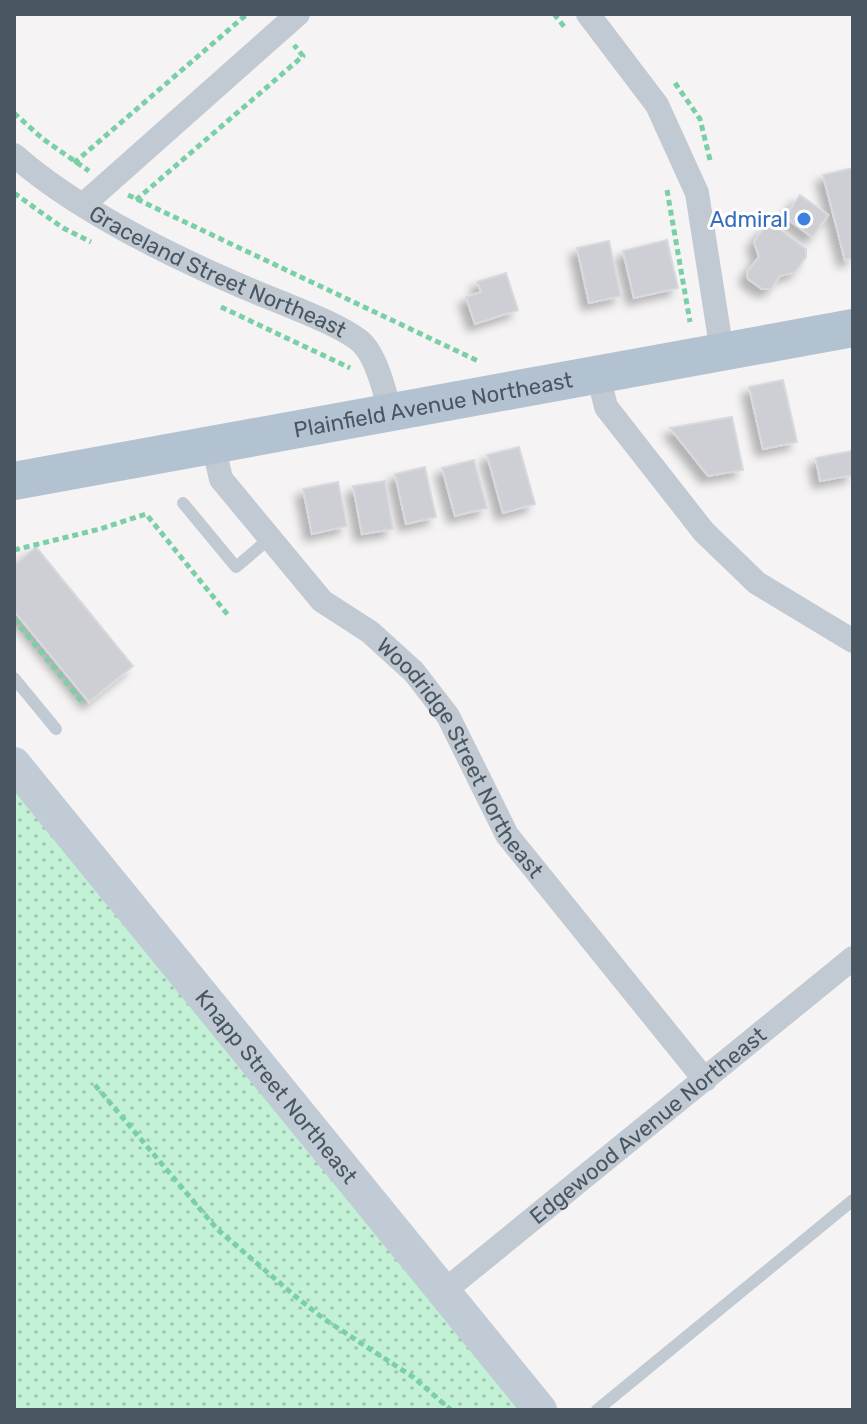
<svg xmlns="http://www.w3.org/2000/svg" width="867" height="1424" viewBox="0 0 867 1424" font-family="Rubik,sans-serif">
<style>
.grass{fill:url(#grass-dots)}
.building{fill:#cdcfd5;stroke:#d7d9de;stroke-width:2;filter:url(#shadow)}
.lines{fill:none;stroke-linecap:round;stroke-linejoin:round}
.path{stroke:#7ad0a6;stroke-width:5;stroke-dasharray:6 4;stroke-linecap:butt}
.service{stroke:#c1cad2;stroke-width:12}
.minor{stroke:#c1cad2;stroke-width:24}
.secondary{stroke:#c1cbd6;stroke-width:34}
.primary{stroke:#b3c2d1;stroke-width:38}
.shop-dot{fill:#3f7fe0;stroke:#fff;stroke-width:3}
.labels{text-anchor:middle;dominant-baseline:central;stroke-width:6;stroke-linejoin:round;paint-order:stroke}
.shop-label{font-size:22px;fill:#366cbe;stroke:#fff;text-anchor:end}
.street-label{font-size:22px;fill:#4a5661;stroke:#fff}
</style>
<defs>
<pattern id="grass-dots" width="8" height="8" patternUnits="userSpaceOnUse" patternTransform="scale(2)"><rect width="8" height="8" fill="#c3f1d5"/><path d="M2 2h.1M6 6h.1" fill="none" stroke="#a0c6b0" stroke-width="1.8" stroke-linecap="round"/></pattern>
<filter id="shadow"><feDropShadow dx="-7" dy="7" stdDeviation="4" flood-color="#0004"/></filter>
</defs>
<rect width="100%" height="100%" fill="#f5f3f3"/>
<path class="grass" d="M14,788L522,1410H14Z"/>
<g class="building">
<path d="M853,168V258L845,260L823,175Z"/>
<path d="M800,195L828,215L812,237L785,217Z"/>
<path d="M774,225L806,249V257L795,272L780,276L771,289H762L748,279L747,272L759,257L754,242L765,227Z"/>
<path d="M667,240L678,288L634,298L623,251Z"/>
<path d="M609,241L621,296L589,303L577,248Z"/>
<path d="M506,273L518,310L475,324L466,297L481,292L477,282Z"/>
<path d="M783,380L797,442L763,449L749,387Z"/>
<path d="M732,417L743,470L708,476L670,428Z"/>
<path d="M519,447L535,504L503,513L487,455Z"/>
<path d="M852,451L853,475L820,481L816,458Z"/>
<path d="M474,460L487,508L455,516L442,468Z"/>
<path d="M425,467L436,517L406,524L395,474Z"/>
<path d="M385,481L393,529L362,534L353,486Z"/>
<path d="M338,482L347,526L312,534L303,489Z"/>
<path d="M36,547L133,666L89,702L14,611V565Z"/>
</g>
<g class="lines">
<g class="path">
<path d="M554,14L566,29"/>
<path d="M675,83L700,119L710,160"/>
<path d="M14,113L43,139L89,171"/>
<path d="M74,163L247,14"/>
<path d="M667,190L690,322"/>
<path d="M14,193L63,228L91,242"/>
<path d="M128,195L478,361"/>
<path d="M136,200L303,56L294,45"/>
<path d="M221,307L350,368"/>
<path d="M14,550L100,529L146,514L228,615"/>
<path d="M14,619L84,704"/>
<path d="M95,1085L217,1229L295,1296L324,1319L413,1377L451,1410"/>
</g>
<g class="service">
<path d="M183,503L236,567L269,539"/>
<path d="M14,678L56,729"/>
<path d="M597,1410L853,1200"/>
</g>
<g class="minor">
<path d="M588,14L657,105L697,193L722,352"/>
<path id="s1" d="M14,155C75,209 167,254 241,286C270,299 343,324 363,344C377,359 385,392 390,412"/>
<path d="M84,204L298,14"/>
<path d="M598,374L606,407L704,532L757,583L853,641"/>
<path id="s2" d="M213,444L221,479L322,601L370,632L414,672L448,716L507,835L705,1080"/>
<path id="s3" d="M443,1292L853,958"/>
</g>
<path class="secondary" id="s4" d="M14,764L540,1410"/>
<path class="primary" id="s5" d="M14,481L853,328"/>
</g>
<circle class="shop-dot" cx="804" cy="219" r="8"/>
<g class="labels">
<g class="shop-label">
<text x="788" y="219">Admiral</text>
</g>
<g class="street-label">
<text stroke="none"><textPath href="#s1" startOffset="236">Graceland Street Northeast</textPath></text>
<text stroke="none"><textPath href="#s5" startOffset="426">Plainfield Avenue Northeast</textPath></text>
<text stroke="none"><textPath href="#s2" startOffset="408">Woodridge Street Northeast</textPath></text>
<text stroke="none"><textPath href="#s4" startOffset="416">Knapp Street Northeast</textPath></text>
<text stroke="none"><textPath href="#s3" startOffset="264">Edgewood Avenue Northeast</textPath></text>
</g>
</g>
<rect width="867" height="1424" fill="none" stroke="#4a5661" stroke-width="32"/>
</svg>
